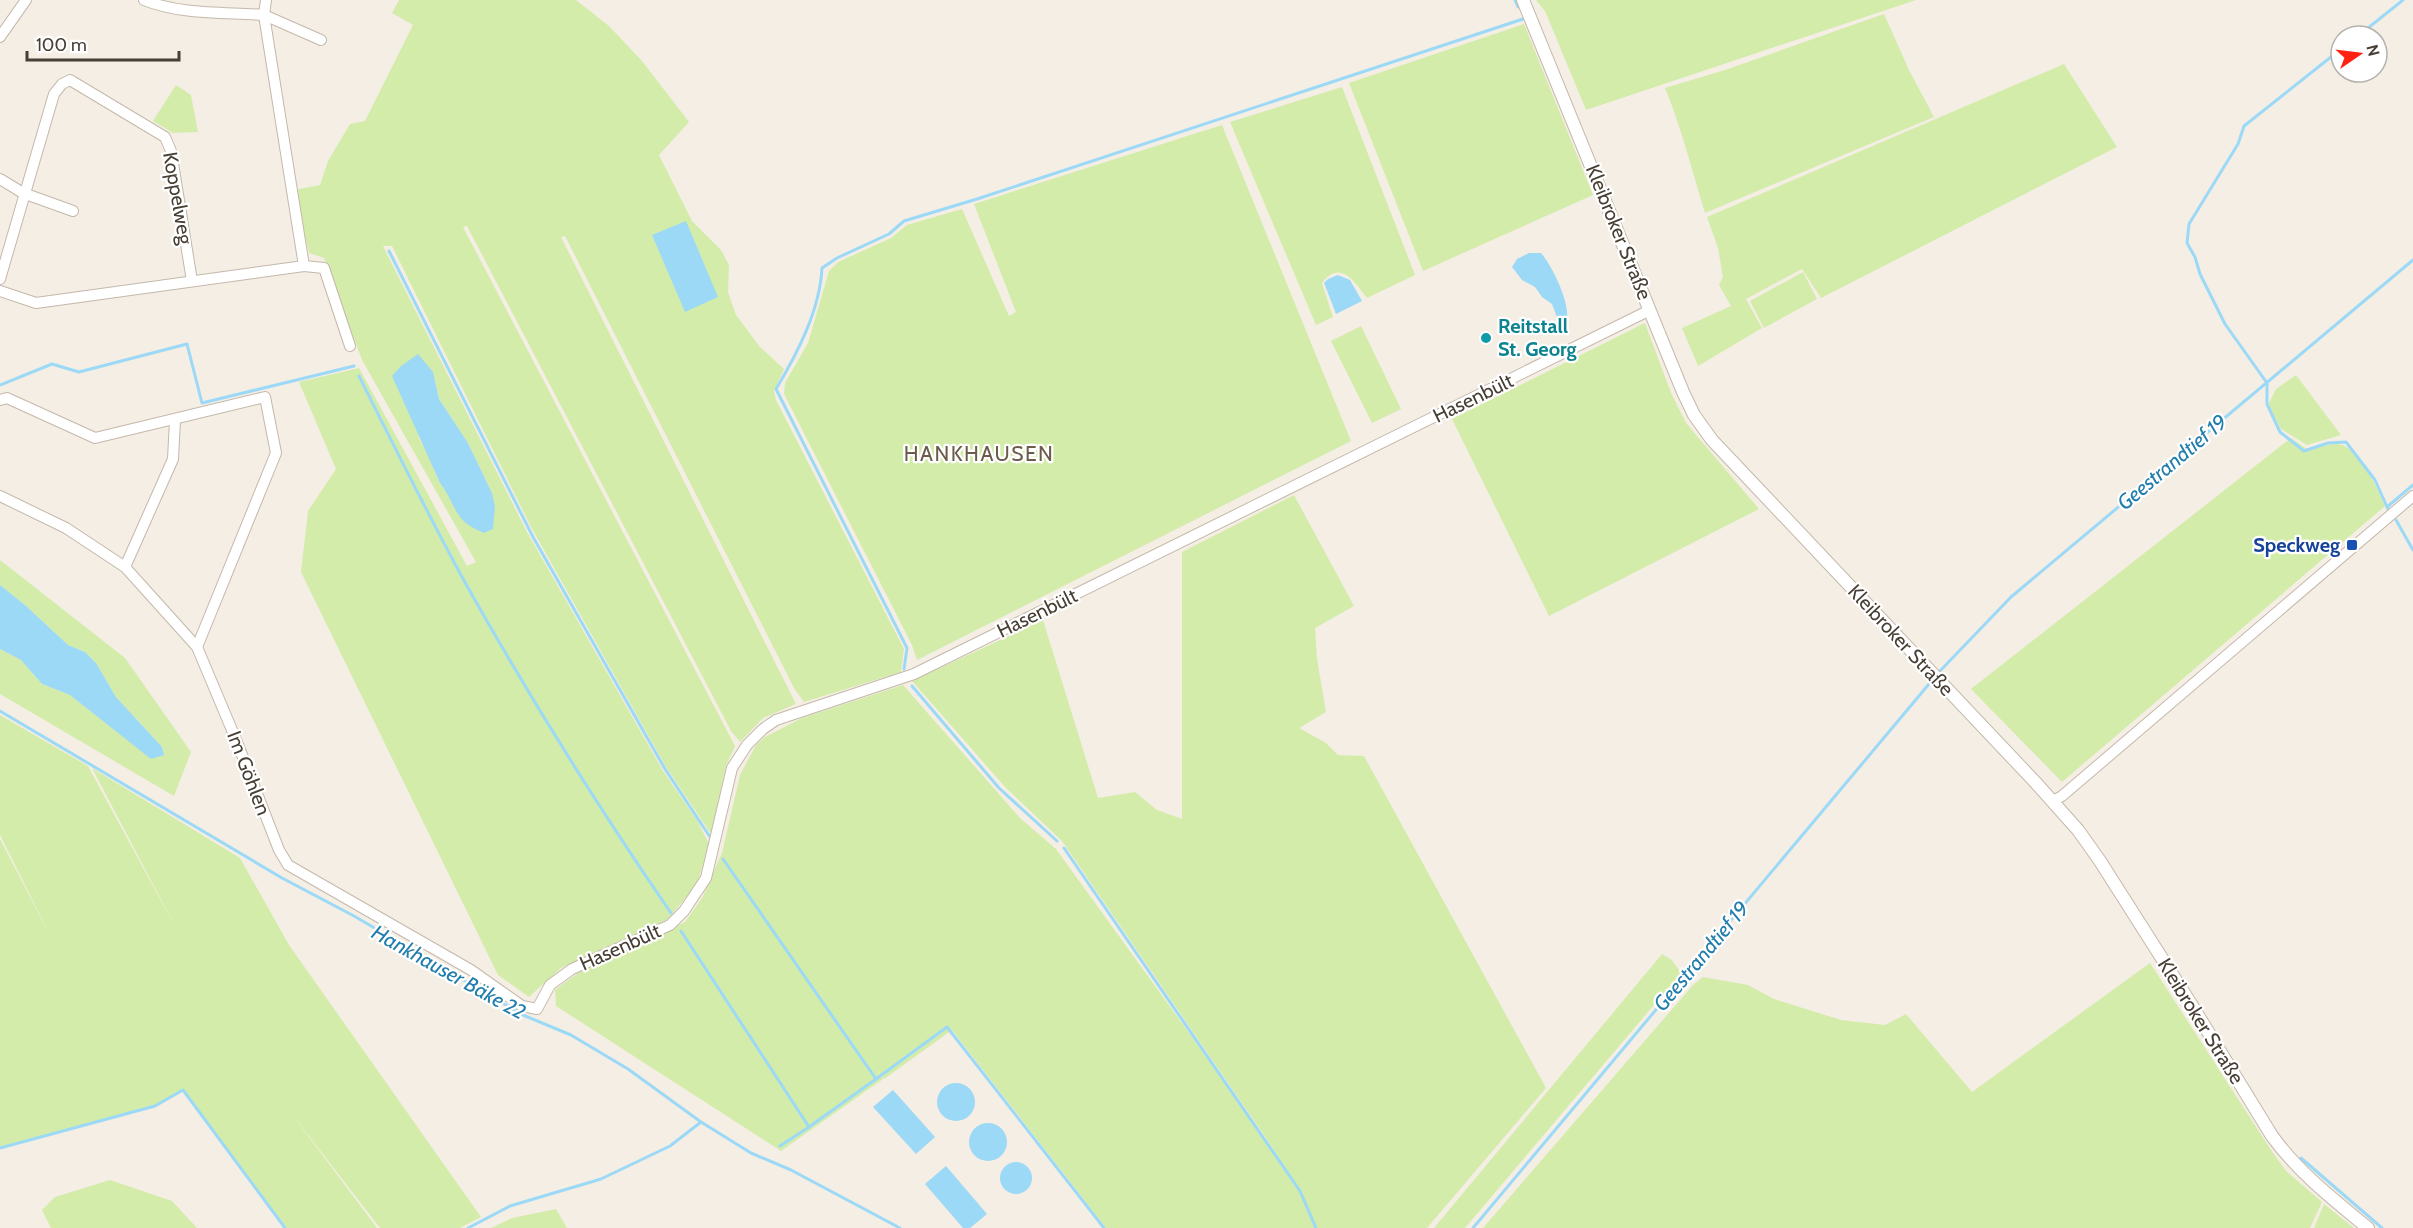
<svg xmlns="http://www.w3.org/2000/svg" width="2413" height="1228" viewBox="0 0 2413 1228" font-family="Cabin,sans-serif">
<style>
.green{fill:#d4ecaa;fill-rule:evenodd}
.water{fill:#9cd9f7}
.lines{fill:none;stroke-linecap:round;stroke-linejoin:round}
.stream{stroke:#9cd9f7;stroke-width:3}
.minor-casing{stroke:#c4b8aa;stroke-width:12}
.tertiary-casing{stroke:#c4b8aa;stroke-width:14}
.minor{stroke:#fff;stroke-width:10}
.tertiary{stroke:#fff;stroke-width:12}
.culture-dot{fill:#0f9aa8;stroke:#fff;stroke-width:2}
.transit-dot{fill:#1a4fb4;stroke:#fff;stroke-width:2}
.labels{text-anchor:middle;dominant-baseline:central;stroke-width:4.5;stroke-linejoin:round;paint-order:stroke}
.street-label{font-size:20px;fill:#473e34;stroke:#fff}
.culture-label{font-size:20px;font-weight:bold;fill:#0d838f;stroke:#fff;text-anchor:start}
.transit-label{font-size:20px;font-weight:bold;fill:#164399;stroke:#fff;text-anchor:end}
.neighbourhood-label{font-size:21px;letter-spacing:1.5px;fill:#6b5b4a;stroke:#fff}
.water-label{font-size:21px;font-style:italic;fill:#217dac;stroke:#fff}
</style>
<rect width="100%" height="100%" fill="#f4eee5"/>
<g class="green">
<path d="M399,0H576L609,26L642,61L689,122L659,155L692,221L721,250L729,265L728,292L736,315L760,347L784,369L774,391L776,400L904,649L901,672L804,702L794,688L565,236L561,237L796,704L763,718L740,742L731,731L467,226L463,227L735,746L726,766L711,834L666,767L531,527L392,246H383L527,532L662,769L698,822L709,844L697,884L668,919L561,968L529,997L498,975L301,572L308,511L336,469L299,382L359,368L467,566L476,562L362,360L324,258L309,253L294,190L320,185L328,161L350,124L365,121L413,25L392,13ZM433,372L439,399L468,443L492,493L459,516L448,492L440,483L426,450L419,438Z"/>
<path d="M1536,0H1916L1586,110L1545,11Z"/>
<path d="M1884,14L1909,70L1934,117L1705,213C1692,171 1682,129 1665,88L1725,70Z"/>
<path d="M1524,24L1593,195L1423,271L1349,83Z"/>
<path d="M2064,64L2117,147L1821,298L1802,269L1746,299L1762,328L1698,366L1682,328L1731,306L1719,285L1723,277L1718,248L1707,217Z"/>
<path d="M176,85L191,95L198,132L173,133L153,121Z"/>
<path d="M1342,87L1415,275L1367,298C1356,283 1340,258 1322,283L1333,317L1316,325L1230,122Z"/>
<path d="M1222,125L1351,441L917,660L912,645L784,394L785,383L808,343L829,271L838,262L891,238L907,225L962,209L1009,316L1016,312L974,204Z"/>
<path d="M1803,272L1817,299L1764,328L1750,301Z"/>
<path d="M1645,323L1671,393L1686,423L1759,509L1549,616L1452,419Z"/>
<path d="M1361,326L1401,409L1372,423L1331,341Z"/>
<path d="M2296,375L2341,435L2307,445L2281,429L2268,405L2276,389Z"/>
<path d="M2291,438L2308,450C2317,448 2328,444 2337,444C2357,444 2378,489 2385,506L2062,782L1971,689Z"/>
<path d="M1294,495L1354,606L1315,628L1317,659L1326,712L1299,728L1326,743L1338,755L1364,756L1546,1088L1427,1228H1106L952,1030L884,1079L877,1070L883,1079L781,1151L556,1006L555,990L582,970L685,922L702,898L722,853L740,775L756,745L765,737L802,718L903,685L1020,818L1056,849L1281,1160L1062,841L1006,788L912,681L1043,620L1098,798L1135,792L1157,810L1182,819V552Z"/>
<path d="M0,560L125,658L191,752L174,796L0,694V649L21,660L42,684L70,695L151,758L162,747L116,697L96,663L85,652L68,645L25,605L0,585Z"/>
<path d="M0,715L88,766L179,934L92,768L240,858L289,945L481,1217L460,1228H380L288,1109L377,1228H287L182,1090L151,1107L0,1149V839L53,941L0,835Z"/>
<path d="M1662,954L1672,960L1681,973L1465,1228H1434Z"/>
<path d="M2150,963L2271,1150L2286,1171L2322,1202L2310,1228H1483L1693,985L1703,977L1748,985L1774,999L1841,1020L1885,1025L1906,1014L1972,1092Z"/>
<path d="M110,1180L172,1201L197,1228H51L42,1210L55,1197Z"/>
<path d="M2324,1204L2354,1228H2314Z"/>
<path d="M556,1209L567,1228H491L512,1218Z"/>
</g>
<g class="water">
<path d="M686,221L718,297L685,312L652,235Z"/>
<path d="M1529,253H1541C1552,265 1576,313 1564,326L1560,325L1552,304L1542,297L1535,287L1522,280L1512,267L1517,259Z"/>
<path d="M1338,275L1350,280L1362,301L1336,314L1324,283L1328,279Z"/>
<path d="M418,354L433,372L439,399L468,443L492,493L495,506L493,529L484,533C475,529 466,525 460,517C452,506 449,494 440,483L392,376L401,366Z"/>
<path d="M0,585L25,605L68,645L85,652L96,663L116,697L162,747L164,755L151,759L70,695L42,684L21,660L0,649Z"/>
<circle cx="956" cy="1102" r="19"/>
<path d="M893,1090L935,1137L916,1154L873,1107Z"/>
<circle cx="988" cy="1142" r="19"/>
<circle cx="1016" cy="1178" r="16"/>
<path d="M946,1166L987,1214L970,1228H963L925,1184Z"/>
</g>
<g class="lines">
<g class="stream">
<path d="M1515,0L1518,7"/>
<path d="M2358,36L2403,0"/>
<path d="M2341,49L2244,126L2238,144L2189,224L2187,243L2195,257L2200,274L2225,324L2267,383V404L2280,432L2304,451L2328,443L2346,442L2375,480L2388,509"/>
<path d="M389,251L533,537L665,769L710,837"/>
<path d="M359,376C394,446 429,517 467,586C530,698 598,807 671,913"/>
<path d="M0,385L52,364L79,372L187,344L202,403L354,366"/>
<path d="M2387,507L2413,485"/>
<path d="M2396,520L2413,550"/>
<path d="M904,669L907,648L776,389C797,354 820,310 822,268L837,258L889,234L904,221L977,199L1523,19"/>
<path d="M1939,672L2011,597L2413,260"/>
<path d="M912,686L999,788L1057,841"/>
<path d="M0,711L282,878L354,916L523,1015L571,1035L628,1069L701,1122L751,1153L791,1170L900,1228"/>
<path d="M1064,848L1300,1191L1316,1228"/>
<path d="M723,859L876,1079L809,1127"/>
<path d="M681,931L809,1127L780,1146"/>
<path d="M876,1079L947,1027L1104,1228"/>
<path d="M0,1148L155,1106L183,1090L285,1228"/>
<path d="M2301,1158L2382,1228"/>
<path d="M468,1228L510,1206L601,1179L670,1146L701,1122"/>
<path d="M1473,1228L1929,684"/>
</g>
<g class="minor-casing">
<g id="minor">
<path d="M144,0C181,15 225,12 264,15L266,0"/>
<path d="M0,37L26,0"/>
<path d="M0,179L23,193L73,211"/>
<path d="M304,266L324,268L350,346"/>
<path d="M0,279L54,94L62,84L70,80L165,137L171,151L192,281"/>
<path d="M0,291L36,303L304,266L264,15L321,40"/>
<path d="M0,400L7,398L95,438L265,397L276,453L197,647"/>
<path d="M0,496L66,528L125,567L197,647L237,742L279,850L288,865L471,970L522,1006L537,1009L550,985L572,969L670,925L684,911L706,878L732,768L747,745L763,729L776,720L914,674L1650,310"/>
<path d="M125,567L173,459L175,420"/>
<path d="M2053,801L2062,796L2413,496"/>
</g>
</g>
<g class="tertiary-casing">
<path id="tertiary" d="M1523,0L1683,392L1694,415L1712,440L2036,783L2078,830L2100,861L2191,1004L2272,1136C2299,1173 2333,1199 2368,1228"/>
</g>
<use href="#minor" class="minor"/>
<use href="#tertiary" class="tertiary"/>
</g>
<circle class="culture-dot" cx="1486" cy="338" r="6"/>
<rect class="transit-dot" x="2346" y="539" width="12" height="12" rx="3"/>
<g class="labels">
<g class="street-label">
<text transform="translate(178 198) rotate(80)">Koppelweg</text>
<text transform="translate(1619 232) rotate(68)">Kleibroker Straße</text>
<text transform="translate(1473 398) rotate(-26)">Hasenbült</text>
<text transform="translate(1037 613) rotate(-26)">Hasenbült</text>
<text transform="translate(1901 640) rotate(47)">Kleibroker Straße</text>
<text transform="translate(249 773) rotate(69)">Im Göhlen</text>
<text transform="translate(620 947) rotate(-24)">Hasenbült</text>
<text transform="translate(2201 1021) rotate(58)">Kleibroker Straße</text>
</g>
<g class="culture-label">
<text x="1498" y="326">Reitstall<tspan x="1498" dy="23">St. Georg</tspan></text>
</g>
<g class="transit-label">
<text x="2340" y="545">Speckweg</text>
</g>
<g class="neighbourhood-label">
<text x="979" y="453">HANKHAUSEN</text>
</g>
<g class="water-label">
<text transform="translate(2172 462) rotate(-40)">Geestrandtief 19</text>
<text transform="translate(1701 956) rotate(-50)">Geestrandtief 19</text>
<text transform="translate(449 972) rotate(29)">Hankhauser Bäke 22</text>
</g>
</g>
<g transform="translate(2359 54) rotate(76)"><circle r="28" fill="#ffffff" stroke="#b5b2ae" stroke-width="1.5"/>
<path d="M0-4.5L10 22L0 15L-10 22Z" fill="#ff2112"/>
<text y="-9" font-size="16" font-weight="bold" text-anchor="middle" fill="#473e34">N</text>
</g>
<path d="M27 51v9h152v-9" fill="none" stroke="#473e34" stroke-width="3"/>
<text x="36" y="51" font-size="18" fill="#473e34" stroke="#ffffff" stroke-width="4.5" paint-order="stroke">100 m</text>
</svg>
